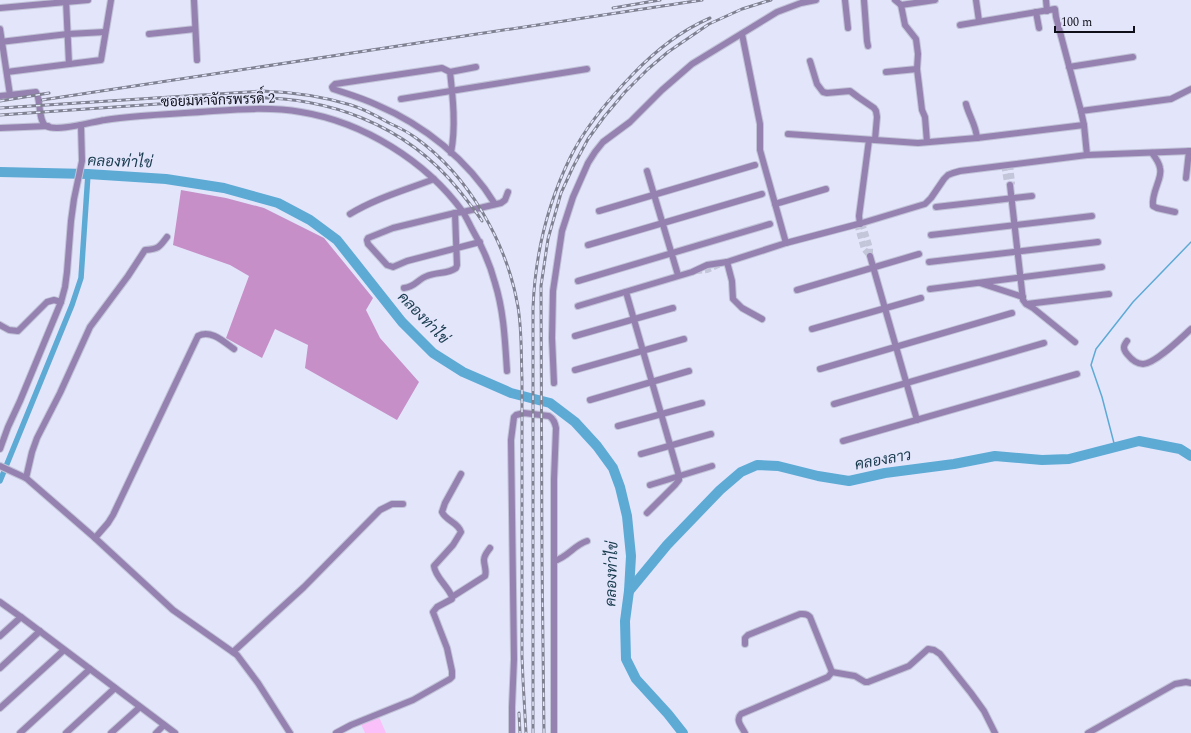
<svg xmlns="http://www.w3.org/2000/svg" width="1191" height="733" viewBox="0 0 1191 733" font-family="Spectral,Sarabun,serif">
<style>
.green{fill:#f9c0fa}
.forest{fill:#c68fc7}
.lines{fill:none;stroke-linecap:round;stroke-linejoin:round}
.stream{stroke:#5daad5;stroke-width:1.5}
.canal{stroke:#5daad5;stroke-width:5.5}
.river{stroke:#5daad5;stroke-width:10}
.minor-tunnel{stroke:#c3c5d9;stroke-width:6;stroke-dasharray:6 3;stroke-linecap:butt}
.minor-casing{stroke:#c1c3d7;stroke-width:8}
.minor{stroke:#9682b1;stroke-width:6}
.rail-casing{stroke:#7f8190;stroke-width:3}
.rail{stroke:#e3e5fb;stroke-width:1.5;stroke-dasharray:4.5;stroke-linecap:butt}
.labels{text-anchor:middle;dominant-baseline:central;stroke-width:3;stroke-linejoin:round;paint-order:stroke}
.street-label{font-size:14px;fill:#0e0f18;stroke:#e3e5fb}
.water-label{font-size:15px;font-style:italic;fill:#193b4e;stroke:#e3e5fb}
</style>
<rect width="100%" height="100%" fill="#e3e5fb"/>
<path class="green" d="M379,717L386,733H365L361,724Z"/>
<path class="forest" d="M181,190L226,198L264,208L324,238L373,298L366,310L380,338L419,382L397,420L305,368L308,345L275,329L262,358L226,338L249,276L230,265L173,245Z"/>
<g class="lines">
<path class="stream" d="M1115,447L1102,397L1091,365L1096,349L1133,302L1191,242"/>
<path class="canal" d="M0,481L72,305L81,278L88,174"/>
<g class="river">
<path d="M0,172L88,174L166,179L224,188L278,203L310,220L337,240L402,322L433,353L463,372L511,393L550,403L575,422L597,446L613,468L620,487L627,516L631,556L629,591L625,621L626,659L636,679L668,714L683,733"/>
<path d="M629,591L667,545L720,490L741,472L757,465L778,466L818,476L849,481L885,473L954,464L995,456L1042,460L1069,459L1139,441L1180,449L1191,456"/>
</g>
<g class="minor-tunnel">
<path d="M1010,164L1012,183L1010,185"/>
<path d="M1004,165L1007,182L1010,185"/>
<path d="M862,223L870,248V256"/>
<path d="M857,224L864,249L870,256"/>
<path d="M696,271L707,270L723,263"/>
</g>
<g class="minor-casing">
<g id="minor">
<path d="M66,0L69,64"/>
<path d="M194,0L197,60"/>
<path d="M845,0L848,28"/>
<path d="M864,0L867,41L868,46"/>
<path d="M895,0L901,5L935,0"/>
<path d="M976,0L979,21"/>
<path d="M1046,0L1047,11"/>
<path d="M901,5L905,25L916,39L918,54L917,69L919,85L922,110L925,117L927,142"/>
<path d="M0,8L88,0"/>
<path d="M1036,12L1039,28"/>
<path d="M960,25L1055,9L1056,17L1081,111L1084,125L1087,155"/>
<path d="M0,29L10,95L36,92C41,100 38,121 46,126C58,132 91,122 105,120C117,118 129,117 141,116C165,114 189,113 213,111C242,109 272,107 301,112C363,122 426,161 463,212C466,217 469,223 472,229C482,246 490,264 495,283C504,312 505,341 507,371"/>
<path d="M149,34L195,29"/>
<path d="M742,34L760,124V150L786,243"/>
<path d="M0,42L68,34L105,32"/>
<path d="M810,61L817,84L823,92L827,93L850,91L858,97L874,108L876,111L877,117L875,140"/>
<path d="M1069,67L1133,57"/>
<path d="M7,72L101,60L111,0"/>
<path d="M450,72L476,67"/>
<path d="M886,72L917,69"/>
<path d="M0,96L10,95"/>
<path d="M401,99L587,69"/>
<path d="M966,104C969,116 976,125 977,138"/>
<path d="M1081,111L1171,99L1191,89"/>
<path d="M0,128L48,126"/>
<path d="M788,134L918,143L977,138L1084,125"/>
<path d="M451,153C456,127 453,98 450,72L442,68L335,84L332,87L333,89C348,94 362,98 377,105C424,125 468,160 495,204"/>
<path d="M1152,153C1155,157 1159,162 1160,168C1163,178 1151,192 1153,206L1157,208L1175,212"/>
<path d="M647,171L678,275"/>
<path d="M1186,178L1189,151"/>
<path d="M1010,185L1023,300L1026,304L1033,308L1075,342"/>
<path d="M775,204L826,189"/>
<path d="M936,207L1032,196"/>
<path d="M599,211L755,165"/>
<path d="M350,214C376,198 406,190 434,179"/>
<path d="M860,224L859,216L869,140"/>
<path d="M931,235L1092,216"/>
<path d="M480,242L407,261L393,267L387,265L368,244L367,240L368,238L393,228L455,213L463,212L501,203L505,200L508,192"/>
<path d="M588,245L762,194"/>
<path d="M870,256L917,420"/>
<path d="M727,262L732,281L733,299L742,308L762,319"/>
<path d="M929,262L1098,242"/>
<path d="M578,281L770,224"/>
<path d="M980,283L1023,297"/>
<path d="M404,288C415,287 418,279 427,276C437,272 448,274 456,268L457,265L455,213"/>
<path d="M930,289L1102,267"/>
<path d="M797,290L919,254"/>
<path d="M626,292L679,476V480L675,485L647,513"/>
<path d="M1027,304L1109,294"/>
<path d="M578,306L692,272L707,265L727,262L786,243L862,223L925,204L931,198L944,179L948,175L953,173L960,171L1087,155L1191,151"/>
<path d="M0,325L9,330L18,331L47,302L54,300L61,302"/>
<path d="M812,329L921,298"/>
<path d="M575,336L673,308"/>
<path d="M1127,341C1123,346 1123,349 1127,354C1131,359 1137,364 1143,364C1155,364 1181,338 1191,329"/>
<path d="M820,369L1012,313"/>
<path d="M575,370L684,339"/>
<path d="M554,383L552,338L553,291L562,231L573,197L588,163L595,152L603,142L630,122L662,90L692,64L777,12L801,3L816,0"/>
<path d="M590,400L689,371"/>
<path d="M834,404L1044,343"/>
<path d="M618,426L702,403"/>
<path d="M843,441L1077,374"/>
<path d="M0,449L8,427L20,401L61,302L65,287L67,272L71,221L74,199L82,161L81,125"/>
<path d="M641,454L711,434"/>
<path d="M0,466L26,478L95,538L173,610L237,655L258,683L290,733"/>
<path d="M26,478L32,452L37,438L60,393L90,327L128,276L145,250C158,249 159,248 167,237"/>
<path d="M650,485L712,466"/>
<path d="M95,538L108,523L113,515L198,336C211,329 224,342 234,349"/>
<path d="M554,561C567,558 574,545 587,541"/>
<path d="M452,597L485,576C487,570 484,566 484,560C484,555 488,551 490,548"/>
<path d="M0,602L21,617"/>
<path d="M0,636L21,617L175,733"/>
<path d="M745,644V638L748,635L800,614C804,614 807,613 810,617L832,672"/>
<path d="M233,652L304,587L380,510L392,504H403"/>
<path d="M0,668L40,631"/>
<path d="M832,672L855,676L865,682H868L909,666L928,649L934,650L940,654L971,693L984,711L995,733"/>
<path d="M0,708L64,650"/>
<path d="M20,733L90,669"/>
<path d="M66,733L115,688"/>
<path d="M111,733L140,707"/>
<path d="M156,733L164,725"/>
<path d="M336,733L351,725L413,700L450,679L452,677V671L447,648L433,612L437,607L452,599V597C448,586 435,577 434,566L453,545L461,532C458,522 446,521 442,512L445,503L461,474"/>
<path d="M512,733V707L514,659L511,440L514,417L516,415L524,413L549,416C554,419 555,423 556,428L554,479V733"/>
<path d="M745,733C742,727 735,720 741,714L828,677L832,672"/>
<path d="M1088,733L1175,684L1186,682L1191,683"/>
</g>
</g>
<use href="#minor" class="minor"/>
<g class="rail-casing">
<g id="rail">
<path d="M613,8L660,0"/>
<path d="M42,100L702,0"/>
<path d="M0,101L49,93"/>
<path d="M0,108L262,91C293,92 321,96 351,105C364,109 377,116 389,123C398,127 408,132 416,138C469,176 507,243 518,307C522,331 521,355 522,379V656L523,680L526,733"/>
<path d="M0,115L244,98C326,95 405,124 458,189C466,199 475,210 482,221"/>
<path d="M519,713L520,733"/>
<path d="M533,733V308C535,256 547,205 570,158C585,127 608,100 632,75C654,52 680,31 710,18"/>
<path d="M544,733L542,559L541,286L548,239L561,193L573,167L588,139L604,117L625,92L648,69L668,52L709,24L742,9L771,0"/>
</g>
</g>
<use href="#rail" class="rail"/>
</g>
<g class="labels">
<g class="street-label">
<text transform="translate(218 100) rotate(-2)">ซอยมหาจักรพรรดิ์ 2</text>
</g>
<g class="water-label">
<text transform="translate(120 162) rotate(2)">คลองท่าไข่</text>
<text transform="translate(423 318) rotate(46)">คลองท่าไข่</text>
<text transform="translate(883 460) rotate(-10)">คลองลาว</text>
<text transform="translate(612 574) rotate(-88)">คลองท่าไข่</text>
</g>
</g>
<path d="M1055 26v6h79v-6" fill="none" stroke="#0e0f18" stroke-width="2"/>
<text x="1061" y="26" font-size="12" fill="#0e0f18" stroke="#e3e5fb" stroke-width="3" paint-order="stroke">100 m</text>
</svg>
